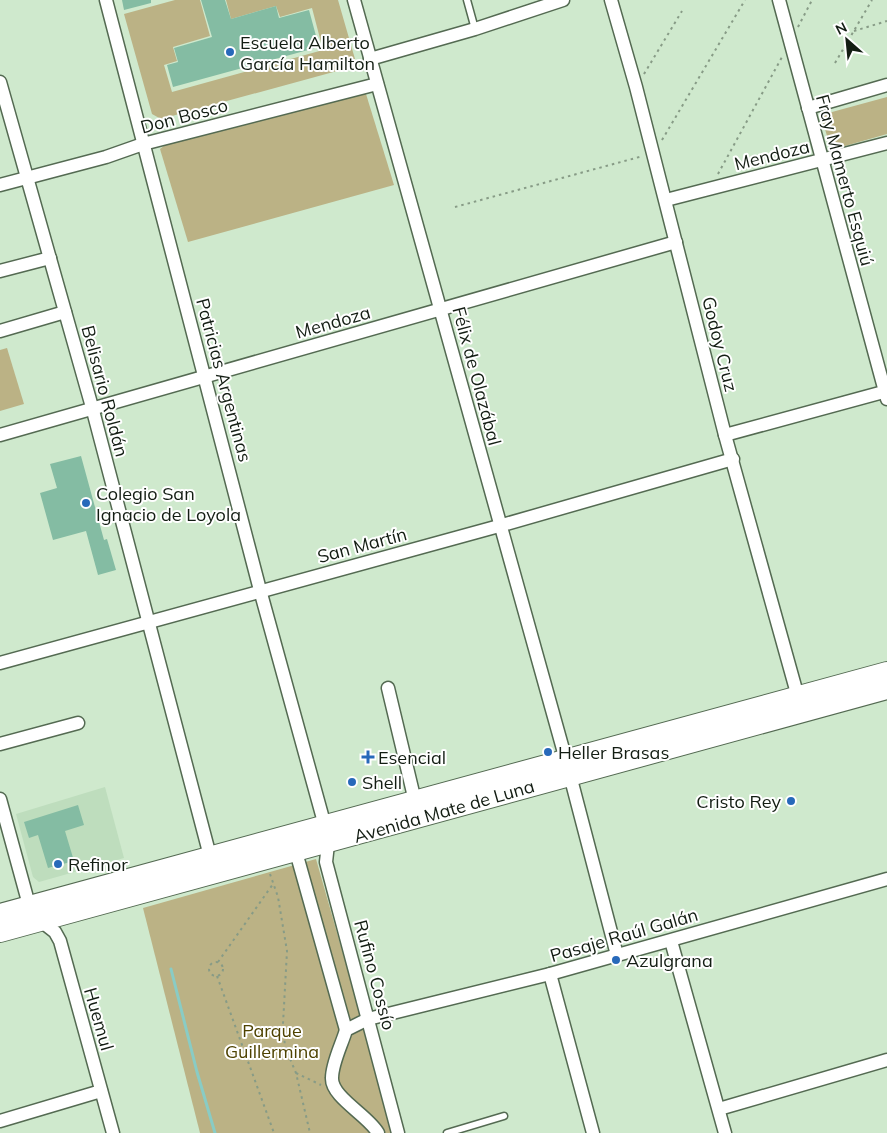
<svg xmlns="http://www.w3.org/2000/svg" width="887" height="1133" viewBox="0 0 887 1133" font-family="Mulish,sans-serif">
<style>
.built{fill:#beddbd}
.green{fill:#bbb285}
.lines{fill:none;stroke-linecap:round;stroke-linejoin:round}
.stream{stroke:#89ccc5;stroke-width:3}
.building{fill:#84bca3}
.lane-casing{stroke:#546a52;stroke-width:9}
.street-casing{stroke:#546a52;stroke-width:15}
.primary-casing{stroke:#546a52;stroke-width:22}
.path{stroke:#879b86;stroke-width:2;stroke-dasharray:2.5 4;stroke-linecap:butt}
.lane{stroke:#fff;stroke-width:6}
.street{stroke:#fff;stroke-width:12}
.primary{stroke:#fff;stroke-width:20}
.poi-dot{fill:#2769ba;stroke:#fff;stroke-width:2}
.labels{text-anchor:middle;dominant-baseline:central;stroke-width:4;stroke-linejoin:round;paint-order:stroke}
.poi-label{font-size:18px;fill:#131d13;stroke:#fff;text-anchor:start}
.street-label{font-size:18px;fill:#131d13;stroke:#fff}
.park-label{font-size:18px;fill:#4e4200;stroke:#fff}
</style>
<rect width="100%" height="100%" fill="#cfe9cd"/>
<path class="built" d="M105,787L124,858L39,882L33,877L16,814Z"/>
<g class="green">
<path d="M175,0H200L210,36L173,47L177,61L164,65L172,92L323,50L312,8L280,17L276,6L231,19L226,0H338L355,59L348,68L161,119L152,114L124,14Z"/>
<path d="M366,94L394,185L188,242L160,149L170,141L336,98Z"/>
<path d="M887,97V134L831,150L821,115Z"/>
<path d="M7,348L24,404L0,411V350Z"/>
<path d="M316,859L394,1133H200L143,908Z"/>
</g>
<g class="lines">
<path class="stream" d="M171,969L197,1072L215,1133"/>
</g>
<g class="building">
<path d="M122,0H151V3L124,10Z"/>
<path d="M201,0H225L231,19L276,6L279,18L309,10L319,47L173,87L167,65L178,62L174,48L212,37Z"/>
<path d="M81,456L104,540L107,539L116,570L98,575L86,531L53,540L40,493L57,488L50,464Z"/>
<path d="M78,805L84,825L65,831L74,861L48,868L38,835L29,838L24,822Z"/>
</g>
<g class="lines">
<g class="lane-casing">
<g id="lane">
<path d="M467,0L475,29"/>
<path d="M447,1133L504,1116"/>
</g>
</g>
<g class="street-casing">
<g id="street">
<path d="M106,0L260,590L325,826L328,844L326,862L398,1133"/>
<path d="M354,0L566,760L617,955"/>
<path d="M611,0L636,87L725,435L798,697"/>
<path d="M779,0L887,399"/>
<path d="M370,59L475,29L563,0"/>
<path d="M0,82L92,407L210,856"/>
<path d="M808,108L887,85"/>
<path d="M0,185L106,157L143,144L377,84"/>
<path d="M666,200L887,143"/>
<path d="M0,271L50,258"/>
<path d="M0,331L65,312"/>
<path d="M0,435L676,242"/>
<path d="M725,435L887,391"/>
<path d="M0,663L499,526L733,459"/>
<path d="M388,688L415,801"/>
<path d="M0,744L78,723"/>
<path d="M0,799L29,905L41,921L55,932L60,941L113,1133"/>
<path d="M296,852L346,1030"/>
<path d="M671,941L725,1133"/>
<path d="M550,974L593,1133"/>
<path d="M719,1109L887,1060"/>
<path d="M0,1121L101,1091"/>
<path d="M378,1133C369,1116 331,1097 332,1078C332,1063 342,1044 346,1030L368,1019L550,974L887,879"/>
</g>
</g>
<g class="primary-casing">
<g id="primary">
<path d="M0,914L887,672"/>
<path d="M0,932L887,689"/>
</g>
</g>
<g class="path">
<path d="M798,27L812,0"/>
<path d="M854,31L887,21"/>
<path d="M835,63L872,0"/>
<path d="M644,74L682,11"/>
<path d="M662,140L745,0"/>
<path d="M718,174L782,57"/>
<path d="M455,207L643,156"/>
<path d="M270,874L278,897L287,951L283,1024L285,1047L296,1073L310,1133"/>
<circle cx="216" cy="969" r="7"/>
<path d="M218,962L273,884"/>
<path d="M217,976L274,1133"/>
<path d="M296,1073L321,1085"/>
</g>
<use href="#lane" class="lane"/>
<use href="#street" class="street"/>
<use href="#primary" class="primary"/>
</g>
<g class="poi-dot">
<circle cx="230" cy="52" r="5"/>
<circle cx="86" cy="503" r="5"/>
<circle cx="548" cy="752" r="5"/>
<path d="M365.5 749.5h5v5h5v5h-5v5h-5v-5h-5v-5h5z"/>
<circle cx="352" cy="782" r="5"/>
<circle cx="791" cy="801" r="5"/>
<circle cx="58" cy="864" r="5"/>
<circle cx="616" cy="960" r="5"/>
</g>
<g class="labels">
<g class="poi-label">
<text x="240" y="42">Escuela Alberto<tspan x="240" dy="21">García Hamilton</tspan></text>
<text x="96" y="493">Colegio San<tspan x="96" dy="21">Ignacio de Loyola</tspan></text>
<text x="558" y="752">Heller Brasas</text>
<text x="378" y="757">Esencial</text>
<text x="362" y="782">Shell</text>
<text x="781" y="801" text-anchor="end">Cristo Rey</text>
<text x="68" y="864">Refinor</text>
<text x="626" y="960">Azulgrana</text>
</g>
<g class="street-label">
<text transform="translate(184 116) rotate(-15)">Don Bosco</text>
<text transform="translate(772 155) rotate(-14)">Mendoza</text>
<text transform="translate(845 180) rotate(75)">Fray Mamerto Esquiú</text>
<text transform="translate(333 322) rotate(-16)">Mendoza</text>
<text transform="translate(720 344) rotate(76)">Godoy Cruz</text>
<text transform="translate(477 376) rotate(75)">Félix de Olazábal</text>
<text transform="translate(224 380) rotate(75)">Patricias Argentinas</text>
<text transform="translate(105 391) rotate(75)">Belisario Roldán</text>
<text transform="translate(362 545) rotate(-15)">San Martín</text>
<text transform="translate(444 811) rotate(-16)">Avenida Mate de Luna</text>
<text transform="translate(624 935) rotate(-16)">Pasaje Raúl Galán</text>
<text transform="translate(375 975) rotate(75)">Rufino Cossío</text>
<text transform="translate(99 1019) rotate(74)">Huemul</text>
</g>
<g class="park-label">
<text x="272" y="1030">Parque<tspan x="272" dy="21">Guillermina</tspan></text>
</g>
</g>
<g transform="translate(847 40) rotate(333)" stroke="#ffffff" stroke-width="4" paint-order="stroke">
<path d="M0-4L9 19L0 12L-9 19Z" fill="#131d13"/>
<text y="-8" font-size="14" font-weight="bold" text-anchor="middle" fill="#131d13">N</text>
</g>
</svg>
